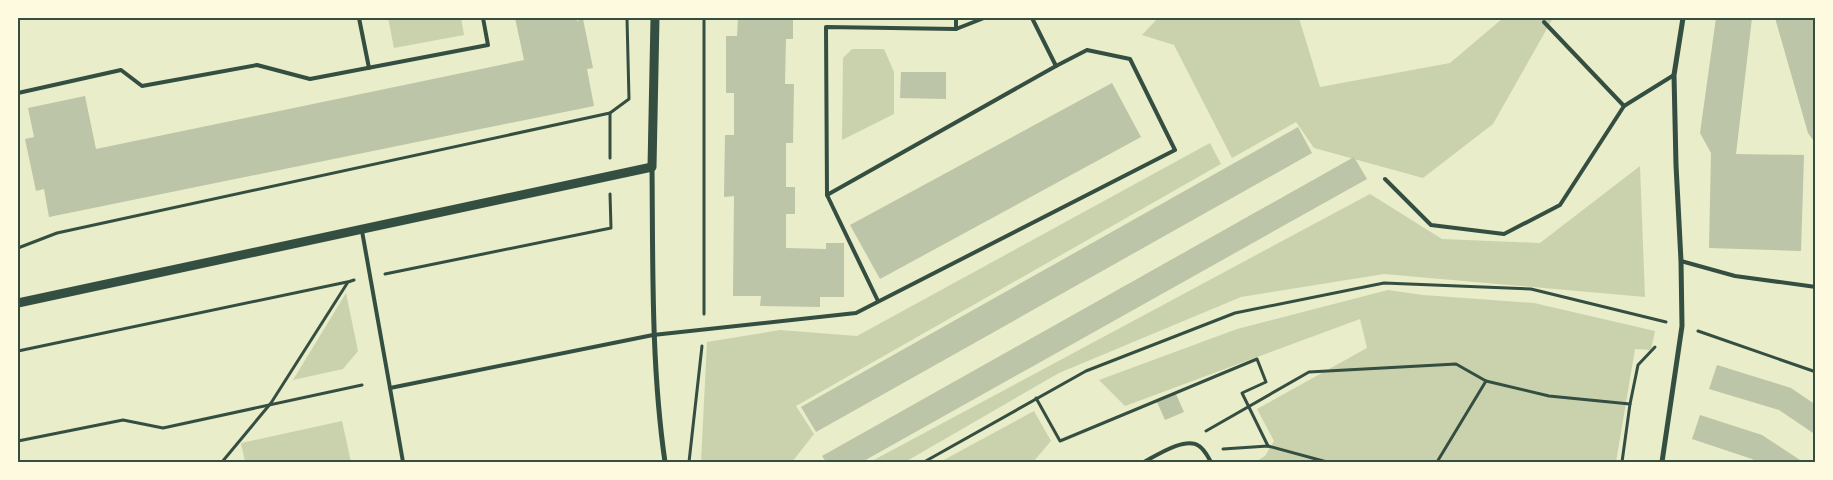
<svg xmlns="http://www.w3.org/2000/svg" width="1833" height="480" viewBox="0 0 1833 480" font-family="'Exo 2',sans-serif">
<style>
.green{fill:#cad2ad}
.building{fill:#bcc5a7}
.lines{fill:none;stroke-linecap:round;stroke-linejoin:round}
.path{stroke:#344e41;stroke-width:3}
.service{stroke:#344e41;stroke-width:4}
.minor{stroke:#344e41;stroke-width:5}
.tertiary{stroke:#344e41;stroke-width:9}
.neatline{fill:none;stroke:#344e41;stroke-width:2}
</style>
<rect width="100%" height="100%" fill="#e9edc9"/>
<g class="green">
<path d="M388,18H461L464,35L394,48Z"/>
<path d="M1158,18H1299L1320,87L1450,63L1503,18H1553L1493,124L1423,178L1314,148L1296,122L1232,158L1174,45L1142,35Z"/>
<path d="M852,49H884L894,72V114L842,140L843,58Z"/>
<path d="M1210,143L1221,164L796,406L814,434L792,462H701L707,342L780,330L857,336Z"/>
<path d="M1640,166L1645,297L1384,274L1241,297L1059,373L905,462H870L1370,194L1442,239L1540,243Z"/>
<path d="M1388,290L1423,295L1534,303L1655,331L1651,350L1635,349L1616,462H1255L1265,456L1274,441L1257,409L1367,348L1360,319L1125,406L1099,380L1237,329Z"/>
<path d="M346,293L358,351L343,369L293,380Z"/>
<path d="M1034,411L1051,441L1033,462H940Z"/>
<path d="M342,421L351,462H245L241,443Z"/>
</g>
<g class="building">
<path d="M515,18H576L577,21L583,19L593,68L587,69L594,106L49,217L44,189L36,191L25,139L34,137L28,108L85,96L96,149L524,60Z"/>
<path d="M738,18H793V39H786L785,84H794L793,143H786V187H795V214H786V248L826,249V243H844V297H820V307L760,306L761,296H733L734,196L724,197L725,135H734V93H726V36H737Z"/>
<path d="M1716,18H1752L1736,154L1804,155L1801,251L1709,248L1711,153L1700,133Z"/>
<path d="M1775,18H1816V144L1808,133Z"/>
<path d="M901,72H946V99L900,98Z"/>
<path d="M1112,83L1141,137L880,279L850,225Z"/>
<path d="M1298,127L1312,153L816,432L801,407Z"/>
<path d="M1354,157L1367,179L862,462H826L822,456Z"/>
<path d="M1717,365L1791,388L1816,405V435L1779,410L1709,389Z"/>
<path d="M1176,394L1184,412L1165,420L1157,402Z"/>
<path d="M1700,415L1762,435L1803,462H1757L1752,459L1692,439Z"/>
</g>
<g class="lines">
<g class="path">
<path d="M610,158V113L629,99L627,18"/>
<path d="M18,248L57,233L610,113"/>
<path d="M385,274L611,228L610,194"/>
<path d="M704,314V18"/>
<path d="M1698,331L1816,372"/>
<path d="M18,351L347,282"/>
<path d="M1036,398L1060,441L1257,359L1266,382L1242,393L1268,446"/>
<path d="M1206,431L1309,372L1456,364L1486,381L1549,396L1630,404"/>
<path d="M18,441L123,420L163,428L362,385"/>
<path d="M1223,449L1268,446L1327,462"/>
<path d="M222,462L271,403L348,282L354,280"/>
<path d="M689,462L702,346"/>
<path d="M924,462L1086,371L1235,313L1384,283L1531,289L1666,322"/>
<path d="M1437,462L1486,381"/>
<path d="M1622,462L1630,404L1638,365L1655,347"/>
</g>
<g class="service">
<path d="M359,18L369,68"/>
<path d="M984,18L956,29L826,27L827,195L1056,66L1032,18"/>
<path d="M1544,22L1624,106"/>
<path d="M956,29V18"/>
<path d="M18,93L121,70L142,86L257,65L310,79L488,45L483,18"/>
<path d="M1385,179L1431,225L1504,234L1560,205L1624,106L1674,75"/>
<path d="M827,195L878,301"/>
<path d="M362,231L390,388"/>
<path d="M1681,261L1735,276L1816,287"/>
<path d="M403,462L390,388L653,335L856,313L1175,150L1130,59L1087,50L1056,66"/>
<path d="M1144,462C1157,455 1186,436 1199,446C1205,450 1208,457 1211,462"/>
</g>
<g class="minor">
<path d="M652,167C653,266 651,365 665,462"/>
<path d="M1662,462L1682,326L1681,261L1676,165L1674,75L1683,18"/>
</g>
<path class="tertiary" d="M18,303L652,167L655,18"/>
</g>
<rect width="1833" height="480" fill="none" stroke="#fefae0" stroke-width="38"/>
<rect x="19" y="19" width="1795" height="442" class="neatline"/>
</svg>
